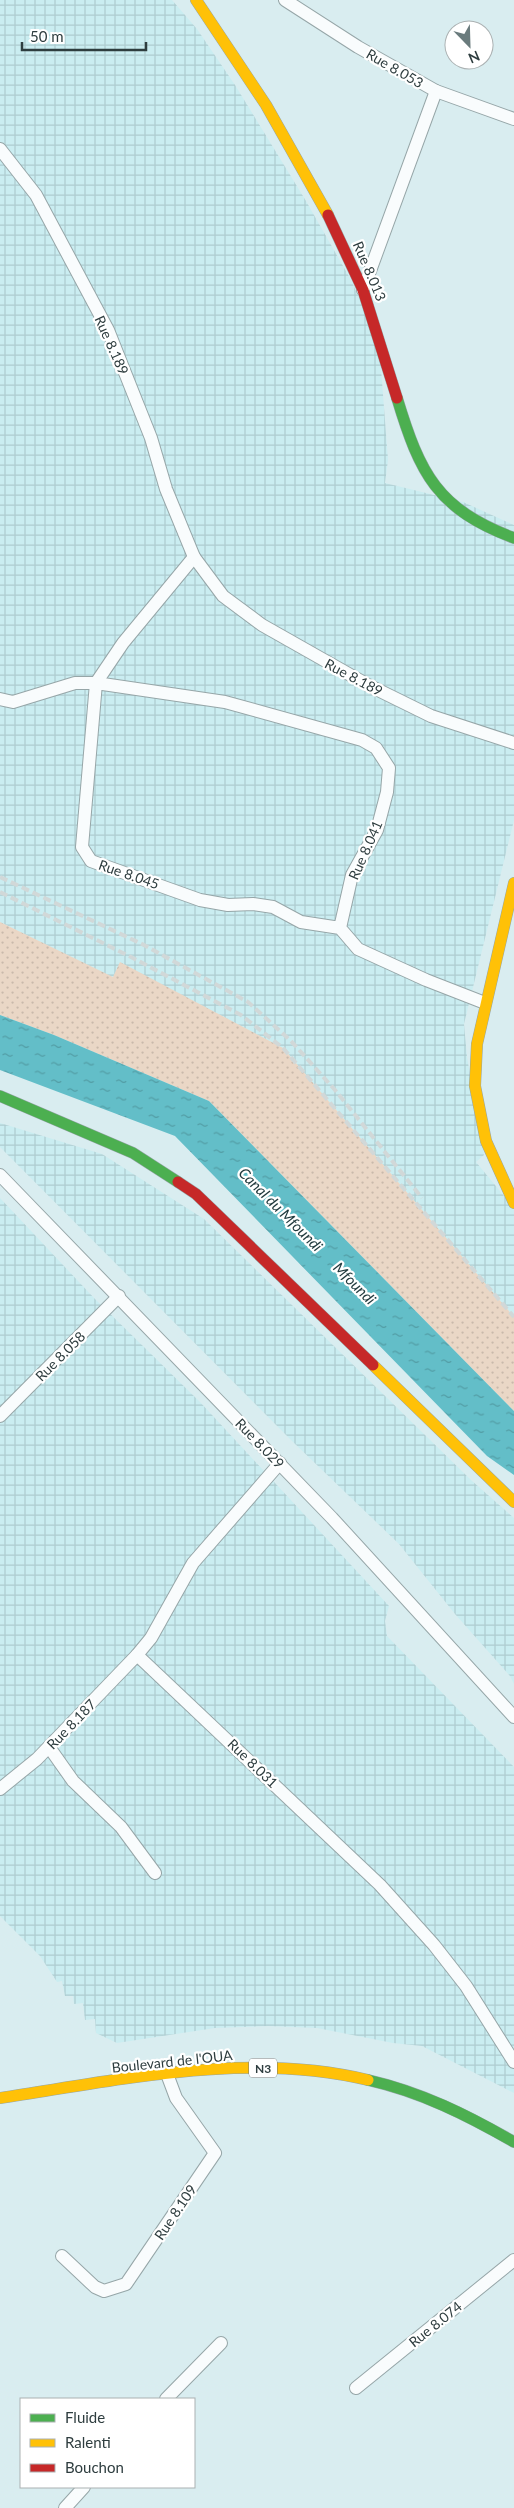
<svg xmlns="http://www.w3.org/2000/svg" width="514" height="2508" viewBox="0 0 514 2508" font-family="Lato,sans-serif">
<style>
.industrial{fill:url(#industrial-grid)}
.grass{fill:url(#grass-dots)}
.water{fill:url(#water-ripples)}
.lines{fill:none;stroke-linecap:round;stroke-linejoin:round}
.street-casing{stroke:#96a6a8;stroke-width:14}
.fast-casing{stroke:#96a6a8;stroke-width:12}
.slow-casing{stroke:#96a6a8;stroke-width:12}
.jam-casing{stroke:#96a6a8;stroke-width:12}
.street{stroke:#f9fcfd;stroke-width:12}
.fast{stroke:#4caf50;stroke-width:11}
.slow{stroke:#ffc107;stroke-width:11}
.jam{stroke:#c62828;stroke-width:11}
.rail{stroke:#d1d8d8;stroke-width:4;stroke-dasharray:8 4;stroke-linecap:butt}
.labels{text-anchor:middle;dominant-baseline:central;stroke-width:4.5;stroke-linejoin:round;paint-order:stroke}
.shield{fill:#fff;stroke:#6d7779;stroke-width:1}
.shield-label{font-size:12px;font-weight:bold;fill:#2e3d3f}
.street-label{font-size:14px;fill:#2e3d3f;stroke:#fff}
.water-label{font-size:15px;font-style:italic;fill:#1f383c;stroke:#fff}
</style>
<defs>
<pattern id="industrial-grid" width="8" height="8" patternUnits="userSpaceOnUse" patternTransform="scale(1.25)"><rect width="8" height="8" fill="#caedf1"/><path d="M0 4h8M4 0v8" fill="none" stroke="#aeccd0"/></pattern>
<pattern id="grass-dots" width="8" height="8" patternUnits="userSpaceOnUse" patternTransform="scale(1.25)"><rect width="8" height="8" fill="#ead7c6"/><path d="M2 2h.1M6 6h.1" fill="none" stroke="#c9b9ab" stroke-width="1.8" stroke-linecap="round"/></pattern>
<pattern id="water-ripples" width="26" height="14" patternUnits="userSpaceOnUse" patternTransform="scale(1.25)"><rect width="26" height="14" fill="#63bec8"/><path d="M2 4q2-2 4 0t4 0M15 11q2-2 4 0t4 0" fill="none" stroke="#529ca4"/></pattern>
</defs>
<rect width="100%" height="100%" fill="#d9edf0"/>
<g class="industrial">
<path d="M0,0H172L197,29L235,85L306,201L351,280L379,342L388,460L385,483L463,502L514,525V820L464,1024L467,1057L484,1155L476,1162L514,1208V1317L283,1048L120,963L113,978L0,922Z"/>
<path d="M0,1123L102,1154L204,1219L471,1480L514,1518V1684L510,1676L455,1614L399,1544L292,1441L0,1147Z"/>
<path d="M0,1198L95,1299L200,1402L389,1606L385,1621L387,1636L514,1767V2093L422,2046L393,2043L317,2028L268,2026L215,2028L117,2043L96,2033L95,2019L85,2020L83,2003L74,2004L73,1996H65L62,1981L57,1982L40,1956L0,1916Z"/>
</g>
<path class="grass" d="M0,922L113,977L120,962L283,1048L514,1317V1411L209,1101L54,1035L0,1015Z"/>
<path class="water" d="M0,1015L54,1035L209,1101L514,1411V1475L487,1456L175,1136L0,1070Z"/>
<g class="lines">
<g class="street-casing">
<g id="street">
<path d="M285,0L358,47L436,91L514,119"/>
<path d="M0,149L36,195L108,330L151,438L166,489L194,557L223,596L262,625L368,685L431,716L514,743"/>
<path d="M363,290L436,91"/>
<path d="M0,699L13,702L75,683H96L123,643L194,557"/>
<path d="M340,928L301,922L273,907L253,904L228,905L200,900L91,861L82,847L96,683L225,702L362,740L376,748L389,768L387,792L377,830L352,875L340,928L358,949L426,980L485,1003"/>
<path d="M0,1175L332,1518L514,1717"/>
<path d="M0,1416L119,1296"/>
<path d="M280,1463L193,1563L151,1638L137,1655L380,1885L434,1945L466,1986L514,2062"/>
<path d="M49,1747L73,1781L121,1827L155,1873"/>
<path d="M0,1789L37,1759L137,1655"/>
<path d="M62,2256L95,2287L104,2291L126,2284L215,2153L176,2098L167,2074"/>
<path d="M356,2388L514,2260"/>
<path d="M166,2399L221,2343"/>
<path d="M65,2508L84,2487"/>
</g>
</g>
<g class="fast-casing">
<g id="fast">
<path d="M397,398C420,474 437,509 514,538"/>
<path d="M0,1096L133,1153L178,1182"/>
<path d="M368,2080C421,2092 467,2115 514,2142"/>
</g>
</g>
<g class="slow-casing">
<g id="slow">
<path d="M196,0L266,105L328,215"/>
<path d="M514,883L477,1044L475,1086L486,1141L514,1203"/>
<path d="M373,1365L514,1502"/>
<path d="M0,2098C120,2080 248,2051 368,2080"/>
</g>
</g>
<g class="jam-casing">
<g id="jam">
<path d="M328,215L363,290L397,398"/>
<path d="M178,1182L196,1194L373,1365"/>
</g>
</g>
<use href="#street" class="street"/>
<use href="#fast" class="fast"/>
<use href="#slow" class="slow"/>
<use href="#jam" class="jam"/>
<g class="rail">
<path d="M0,877L142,944L248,1002L291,1041L335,1090L422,1198"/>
<path d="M0,892L131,957L241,1015L283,1048L514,1317"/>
</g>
</g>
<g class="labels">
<rect class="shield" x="249" y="2058.5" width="28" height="19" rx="4"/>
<g class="shield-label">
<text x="263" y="2068">N3</text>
</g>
<g class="street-label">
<text transform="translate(395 68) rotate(30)">Rue 8.053</text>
<text transform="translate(370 271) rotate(67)">Rue 8.013</text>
<text transform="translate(112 345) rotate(66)">Rue 8.189</text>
<text transform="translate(354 677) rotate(28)">Rue 8.189</text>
<text transform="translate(365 850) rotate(-66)">Rue 8.041</text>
<text transform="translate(129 874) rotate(19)">Rue 8.045</text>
<text transform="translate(60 1356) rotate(-45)">Rue 8.058</text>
<text transform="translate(260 1443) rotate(46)">Rue 8.029</text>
<text transform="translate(71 1724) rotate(-46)">Rue 8.187</text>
<text transform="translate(253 1763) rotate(44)">Rue 8.031</text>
<text transform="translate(172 2061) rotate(-6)">Boulevard de l'OUA</text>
<text transform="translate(175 2212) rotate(-56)">Rue 8.109</text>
<text transform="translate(435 2324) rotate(-39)">Rue 8.074</text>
</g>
<g class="water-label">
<text transform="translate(281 1209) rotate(45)">Canal du Mfoundi</text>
<text transform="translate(355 1283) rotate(45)">Mfoundi</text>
</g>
</g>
<rect x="20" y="2398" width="175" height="90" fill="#ffffff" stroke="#abb1b2"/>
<rect x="30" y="2414" width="25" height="8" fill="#4caf50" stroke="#abb1b2"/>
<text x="65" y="2423" font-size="15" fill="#2e3d3f">Fluide</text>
<rect x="30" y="2439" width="25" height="8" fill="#ffc107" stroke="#abb1b2"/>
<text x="65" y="2448" font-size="15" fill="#2e3d3f">Ralenti</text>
<rect x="30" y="2464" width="25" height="8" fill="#c62828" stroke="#abb1b2"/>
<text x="65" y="2473" font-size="15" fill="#2e3d3f">Bouchon</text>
<g transform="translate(469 45) rotate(157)"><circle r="24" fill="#ffffff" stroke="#abb1b2"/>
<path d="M0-4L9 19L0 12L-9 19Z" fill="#6a7b7d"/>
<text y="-8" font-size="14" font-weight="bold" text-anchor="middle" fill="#2e3d3f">N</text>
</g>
<path d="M22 42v8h124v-8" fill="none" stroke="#2e3d3f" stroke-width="2.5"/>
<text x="30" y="42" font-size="15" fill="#2e3d3f" stroke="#ffffff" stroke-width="4" paint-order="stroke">50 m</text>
</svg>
